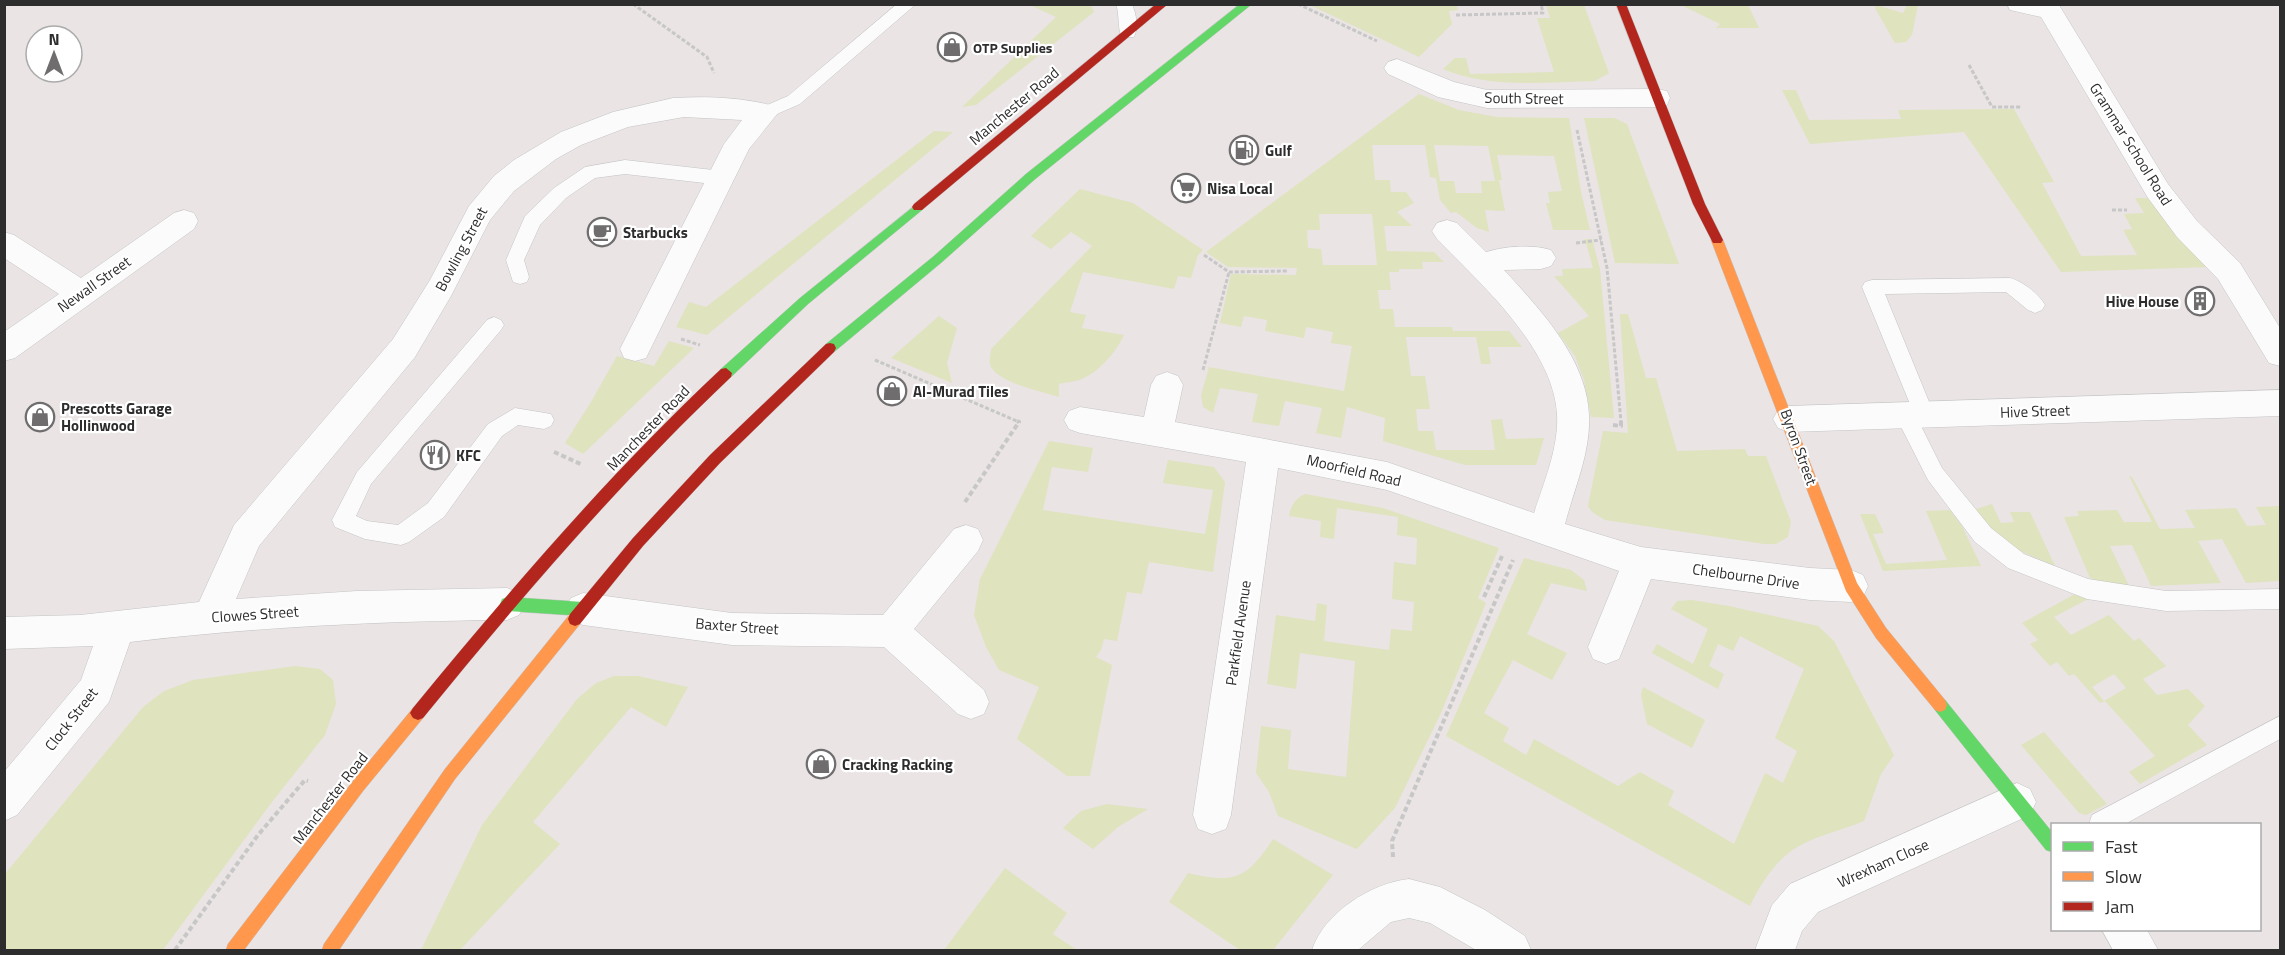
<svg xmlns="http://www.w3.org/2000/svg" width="2285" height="955" viewBox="0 0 2285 955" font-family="'Titillium Web',sans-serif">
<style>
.green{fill:#dfe3be;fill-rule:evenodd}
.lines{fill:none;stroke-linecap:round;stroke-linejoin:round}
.lane-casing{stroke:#c4c4c5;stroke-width:1}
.street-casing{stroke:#c4c4c5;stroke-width:1}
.fast-casing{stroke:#c4c4c5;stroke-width:1}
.slow-casing{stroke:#c4c4c5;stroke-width:1}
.jam-casing{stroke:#c4c4c5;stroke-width:1}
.path-far1{stroke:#c7c7c7;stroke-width:3;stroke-dasharray:4 2;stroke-linecap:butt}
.path{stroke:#c7c7c7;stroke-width:4;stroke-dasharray:5 3;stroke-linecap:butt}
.lane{fill:#fcfbfb;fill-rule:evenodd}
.street{fill:#fcfbfb;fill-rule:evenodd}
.fast{fill:#63d668;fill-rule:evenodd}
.slow{fill:#ff974d;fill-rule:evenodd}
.jam{fill:#b3261e;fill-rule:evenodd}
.labels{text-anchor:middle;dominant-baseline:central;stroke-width:4.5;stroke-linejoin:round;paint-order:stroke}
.far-poi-label{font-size:14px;font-weight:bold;fill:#2d2d2d;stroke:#fff;text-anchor:start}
.street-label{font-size:15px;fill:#2d2d2d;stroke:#fff}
.poi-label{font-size:15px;font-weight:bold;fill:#2d2d2d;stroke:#fff;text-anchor:start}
</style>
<rect width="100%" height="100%" fill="#eae4e4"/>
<g class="green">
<path d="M1087,5L1092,7L1094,12L976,105L962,107L1056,17L1030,5Z"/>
<path d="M1457,5L1458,10L1449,11L1452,24L1419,57L1310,5Z"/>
<path d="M1584,5L1609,73L1595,81C1545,82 1490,89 1443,69L1455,58H1466L1470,74L1554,72L1537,18H1550L1546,5Z"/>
<path d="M1681,5H1748L1759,28H1716L1720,24Z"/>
<path d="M1876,5L1903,13L1907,5H1918L1912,35L1906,42L1895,43L1875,8Z"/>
<path d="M1782,90H1796L1809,120L1901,119L1898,110L2014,109L2054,182L2042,183L2081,256L2137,255L2123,230L2132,229L2124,214L2144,213L2135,198H2154L2211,267L2061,272L1964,132L1810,144Z"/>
<path d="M1419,94L1459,110L1497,117L1569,118L1581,192L1590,230H1553L1546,203H1550L1548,192L1562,191L1554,156L1497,155L1502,180H1499L1505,211L1485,210L1489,232L1477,228L1456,212L1451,213L1440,200L1436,178L1430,177L1425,145H1372L1375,180H1390L1391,192H1406L1414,203L1397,212L1412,226H1384L1387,251L1434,252L1444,262H1422L1423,269H1399V272H1389L1391,290H1378L1380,309H1393L1395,327H1452L1453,331H1509L1522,347H1488L1491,364H1481L1476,337H1406L1411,376H1425L1430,409H1416L1418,431H1433L1436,450H1495L1491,420L1502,419L1506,439L1544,438L1536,465H1465L1383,441L1385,418L1347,407L1341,438L1316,433L1322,408L1285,401L1279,426L1252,422L1258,394L1220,388L1213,413L1203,407L1201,395L1209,367L1344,391L1352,346L1331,343L1333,332L1306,327L1304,338L1265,331L1267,320L1244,316L1241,327L1220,323L1231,274L1296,275L1297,268L1228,267L1206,252ZM1434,145L1488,146L1495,181H1481L1482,193H1456L1454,181H1440ZM1319,214H1372L1377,265H1323L1321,249L1308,248L1307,230H1320Z"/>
<path d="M1584,118H1614L1627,124L1679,264L1615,263Z"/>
<path d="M934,131L953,132L707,335L676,327L689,302L706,307Z"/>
<path d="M1080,189L1133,203L1203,250L1198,255L1191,278L1178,276L1174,289L1083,272L1070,312L1086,315L1082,328L1124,335C1116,352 1100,371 1082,379C1075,382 1066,382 1059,384V397C1043,392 994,382 990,364C989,360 991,353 991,349L1092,246L1071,232L1051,249L1031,236Z"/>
<path d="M1585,239H1592L1600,269L1614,418L1591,417L1584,380L1575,356L1558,333L1589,316L1554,276H1563L1562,269L1593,268Z"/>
<path d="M1620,314H1628L1646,378H1656L1677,451L1745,449L1748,456H1766L1791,522L1788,537L1776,544H1764L1605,520L1592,512L1588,506L1603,431L1628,433Z"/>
<path d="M939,316L957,328L947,363L952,383L891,358Z"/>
<path d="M669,341L694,348L583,454L565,443L591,402L617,356L654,366Z"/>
<path d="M1049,441L1093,448L1088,472L1052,467L1043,510L1205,534L1213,490L1163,483L1168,460L1214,467L1225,482L1213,572L1149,562L1142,594L1127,592L1117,641L1104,639L1101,650L1096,657L1112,665L1090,776H1067L1017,739L1039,687L999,670L986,647L974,615L980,579Z"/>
<path d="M2129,476L2132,477L2160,529L2195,528L2185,510L2236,508L2247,526L2266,525L2256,507L2280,506V581L2246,583L2222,539L2198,541L2221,583L2151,586L2132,545L2110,546L2129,586L2120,588L2090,578L2064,517L2079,516L2077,511L2117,510L2124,522H2152Z"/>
<path d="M1305,494L1383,508L1499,548L1478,598L1486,603L1441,713L1395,808L1357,849L1278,816L1269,792L1256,773L1261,726L1291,730L1288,769L1346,777L1355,661L1300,653L1296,689L1267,684L1276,615L1315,621L1317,603L1327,605L1324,641L1389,650L1391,629L1412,631L1414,602L1392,599L1394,562L1416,565L1417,538L1397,535L1398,517L1337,508L1334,539L1320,537L1321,521L1289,516C1291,505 1295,499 1305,494Z"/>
<path d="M1992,504L2001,523L2014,522L2010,512H2030L2055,566L2006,545L1973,510Z"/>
<path d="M1950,510L1962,526L1981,566L1883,571L1860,514H1875L1884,533L1873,534L1886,564L1947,560L1926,511Z"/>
<path d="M1524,558L1571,570L1584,580L1587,591L1551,583L1527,634L1567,653L1552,680L1513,660L1484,713L1509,728L1503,741L1526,755L1534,739L1618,786L1640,772L1674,791L1668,805L1734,844L1765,773L1783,783L1797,751L1775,738L1804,669L1740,636L1733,651L1718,644L1709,666L1724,674L1718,689L1652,653L1657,644L1693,664L1708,629L1671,609L1677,601L1692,600L1729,606L1818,626L1834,641L1894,755L1881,774L1864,821C1843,830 1818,835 1799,846C1776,859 1761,883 1750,906L1446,736Z"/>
<path d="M2077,593L2088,599L2054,617L2071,635L2109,615L2134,641L2139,638L2166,666L2143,679L2157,695L2188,689L2205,706L2188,725L2207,745L2140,784L2129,772L2155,756L2105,701L2100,703L2074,674L2069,676L2057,662L2050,666L2030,644L2038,640L2022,623ZM2114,674L2126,688L2104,701L2092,687Z"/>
<path d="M295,666L320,669L333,680L336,704L325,735L272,802L163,950H5V874L143,707L164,691L193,680Z"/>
<path d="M614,676H638L688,687L666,727L631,707L533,822L560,844L460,950H421L482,825L577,699L596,683Z"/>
<path d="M1643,687L1705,720L1692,748L1647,724L1641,695Z"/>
<path d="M2044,732L2107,804L2086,815L2079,813L2021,745Z"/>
<path d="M1107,804L1148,809L1118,827L1093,849L1063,828L1081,811Z"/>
<path d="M1273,839L1333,875L1273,950H1240L1169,902L1188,873C1235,884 1247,879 1273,839Z"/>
<path d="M1005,868L1067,913L1053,934L1077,950H944Z"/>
</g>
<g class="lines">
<g class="lane-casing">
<g id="lane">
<path d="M897,4H916L800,104L770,117H758L755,113L758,109L788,96Z"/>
<path d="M1116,4H1132C1136,14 1139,27 1134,37H1122C1117,28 1120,15 1116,4Z"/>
<path d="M625,160L722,171L728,173L731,178L728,183L722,185L625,174L595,178L566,198L540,225L524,260L529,277L527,282L520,284L513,282L506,260L525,216L554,188L585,167Z"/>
<path d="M2010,278C2022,281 2039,294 2045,305L2042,310L2035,313L2028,310L2006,292L1885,294L1934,414L1931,420L1924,422L1918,420L1942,468L1991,528L2024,554L2088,579L2166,591L2280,589V609L2166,611L2087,599L2008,568L1975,542L1928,480L1895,415L1898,409L1905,407L1912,409L1862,287L1865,282L1872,280Z"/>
<path d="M494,317L501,320L504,325L501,330L371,484L356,516L367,521L398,525L428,503L488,424L515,408L551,414L554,420L551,426L544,429L518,425L502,436L444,517L409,542L401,545L365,539L335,527L332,520L357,472L487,320Z"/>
<path d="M2280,716V739L2125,824H2089L2092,815Z"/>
</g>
</g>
<g class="street-casing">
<g id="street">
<path d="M2007,4L2059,5L2168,184L2197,221L2240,263L2280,328V366L2269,363L2218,279L2177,237L2148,198L2041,17L2010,10Z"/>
<path d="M1397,59L1454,82L1487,90L1657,89L1667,91L1670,98L1667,105L1657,107L1487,108L1438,97L1388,74L1384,68L1388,62Z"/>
<path d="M673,98C705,96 742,97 774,106L778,113L749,149L646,358L635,361L624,358L620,349L724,144L742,120L684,117L628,127L581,145L556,159L514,191L490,220L451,296L415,357L259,546L236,599L357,591L507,588L519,593L525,604L519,615L507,620C381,621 255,627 130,642L109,702L17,815L4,821V772L81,680L93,646L4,649V617L80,615L199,602L234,525L393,339L430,280L469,206L494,176L514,160L561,132L613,112Z"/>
<path d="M184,210L194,213L198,221L194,229L15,358L4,361V332L59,294L4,258V232L14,235L81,278L174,213Z"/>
<path d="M1447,220L1457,223L1486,252C1506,246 1532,244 1551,250L1556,258L1551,266L1541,269L1504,270C1540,309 1587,359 1589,415C1591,452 1574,489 1565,524L1641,547L1810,568L1851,570L1863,575L1868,586L1863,597L1851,602L1810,600L1651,579L1619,659L1606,664L1593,659L1588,647L1619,571L1387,490L1278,468L1231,815L1226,829L1212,834L1198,829L1193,815L1246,462L1080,433L1069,429L1064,420L1069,411L1080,407L1144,417L1151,385L1156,376L1167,372L1178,376L1183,385L1175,422L1387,462L1534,513C1544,482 1559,447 1557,414C1553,348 1481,284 1437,239L1432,231L1437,223Z"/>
<path d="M2280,390V416L1789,432L1778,428L1773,419L1778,410L1789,406Z"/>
<path d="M966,525L978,529L983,540L978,551L914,629L984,690L989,702L984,714L971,719L958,714L884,647L732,645L583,625L571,620L565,609L571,598L583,593L732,613L883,615L954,529Z"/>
<path d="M2017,783L2030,789L2036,802L2030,815L1818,912L1802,931L1795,950H1755L1772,905L1790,884Z"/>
<path d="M1409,879L1440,887L1485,910L1525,936L1531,950H1476L1430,923L1409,918L1391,922L1358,950H1312C1324,913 1371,883 1409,879Z"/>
<path d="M2102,930H2147L2158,950H2113Z"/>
</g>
</g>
<g class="fast-casing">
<g id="fast">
<path d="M1240,4H1252L1034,180L942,262L834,352H826L824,348L826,344L934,256L1026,174Z"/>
<path d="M918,203L924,207L922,210L808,304L731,377H721L720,373L721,369L800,298Z"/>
<path d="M507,597L583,602L588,604L590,609L588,614L583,616L507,611L502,609L500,604L502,599Z"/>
<path d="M1940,698L1945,700L2052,832V852L2046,850L1935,710L1933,705L1935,700Z"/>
</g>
</g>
<g class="slow-casing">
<g id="slow">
<path d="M1717,235L1723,240L1857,583L1886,628L1945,700L1947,705L1945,710L1940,712L1935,710L1876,638L1846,591L1711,240Z"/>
<path d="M575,612L580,614L582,619L580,624L455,779L339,950H322L324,944L445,769L570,614Z"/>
<path d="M418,706L423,708L426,713L423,718L363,791L244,950H226L228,944L353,781L413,708Z"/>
</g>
</g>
<g class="jam-casing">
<g id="jam">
<path d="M1156,4H1168L922,210H914L912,207L914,204Z"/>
<path d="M1616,4H1626L1705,204L1723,240L1721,243H1713L1693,204Z"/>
<path d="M830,343L834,344L836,348L834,352L720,463L643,546L580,624L575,626L570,624L568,619L570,614L633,538L710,455L826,344Z"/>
<path d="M726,368L732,373L731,377C619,483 520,599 423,718L418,720L413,718L410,713L413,708C510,590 609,474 721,369Z"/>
</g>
</g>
<g class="path-far1">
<path d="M633,4L707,57L714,73"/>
<path d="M1298,4L1377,41"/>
<path d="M1456,15L1543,13L1541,4"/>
<path d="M1969,65L1992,107H2021"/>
<path d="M1577,130L1607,268L1621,422"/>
<path d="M2112,210H2127"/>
<path d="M1576,243L1601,240"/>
<path d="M1204,255L1229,272L1287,271"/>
<path d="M681,339L700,345"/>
<path d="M875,360L1019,422"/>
<path d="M1203,370L1229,272"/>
</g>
<g class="path">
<path d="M1613,425L1621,426V421"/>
<path d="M554,452L583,465"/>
<path d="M965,502L1019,422L1017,421"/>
<path d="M1484,597L1502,556"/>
<path d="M1393,857L1392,841L1513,560"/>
<path d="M175,950L258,835L305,780L308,781"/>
</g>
<use href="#lane" class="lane"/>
<use href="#street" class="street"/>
<use href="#fast" class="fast"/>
<use href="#slow" class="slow"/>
<use href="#jam" class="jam"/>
</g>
<defs>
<g id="shop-ring" transform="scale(1.5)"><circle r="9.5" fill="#fff" stroke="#6f6d6d" stroke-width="1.5"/><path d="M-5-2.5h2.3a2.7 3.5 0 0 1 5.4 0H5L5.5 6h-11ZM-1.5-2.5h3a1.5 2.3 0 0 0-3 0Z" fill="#6f6d6d"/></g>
<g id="fuel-ring" transform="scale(1.5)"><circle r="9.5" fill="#fff" stroke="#6f6d6d" stroke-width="1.5"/><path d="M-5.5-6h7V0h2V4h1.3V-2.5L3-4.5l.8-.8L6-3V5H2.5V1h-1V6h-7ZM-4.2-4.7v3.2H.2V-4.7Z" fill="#6f6d6d"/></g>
<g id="supermarket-ring" transform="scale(1.5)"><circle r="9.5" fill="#fff" stroke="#6f6d6d" stroke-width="1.5"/><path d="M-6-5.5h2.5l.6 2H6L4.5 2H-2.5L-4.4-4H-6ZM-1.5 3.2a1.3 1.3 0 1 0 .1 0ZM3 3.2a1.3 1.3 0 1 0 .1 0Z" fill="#6f6d6d"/></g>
<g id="cafe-ring" transform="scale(1.5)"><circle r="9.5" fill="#fff" stroke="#6f6d6d" stroke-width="1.5"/><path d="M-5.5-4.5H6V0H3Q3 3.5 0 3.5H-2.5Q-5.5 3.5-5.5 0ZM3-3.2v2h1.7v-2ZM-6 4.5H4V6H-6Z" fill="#6f6d6d"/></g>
<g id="building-ring" transform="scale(1.5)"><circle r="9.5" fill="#fff" stroke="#6f6d6d" stroke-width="1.5"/><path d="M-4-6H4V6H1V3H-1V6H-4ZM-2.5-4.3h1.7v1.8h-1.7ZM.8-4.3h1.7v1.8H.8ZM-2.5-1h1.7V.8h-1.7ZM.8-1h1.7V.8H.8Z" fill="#6f6d6d"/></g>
<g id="restaurant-ring" transform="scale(1.5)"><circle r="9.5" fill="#fff" stroke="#6f6d6d" stroke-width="1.5"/><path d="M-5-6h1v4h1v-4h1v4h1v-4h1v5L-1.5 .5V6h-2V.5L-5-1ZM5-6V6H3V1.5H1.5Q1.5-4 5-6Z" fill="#6f6d6d"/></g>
</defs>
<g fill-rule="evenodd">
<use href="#shop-ring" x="952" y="47"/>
<use href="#fuel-ring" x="1244" y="150"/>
<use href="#supermarket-ring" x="1186" y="188"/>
<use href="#cafe-ring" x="602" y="232"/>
<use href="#building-ring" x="2200" y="301"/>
<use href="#shop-ring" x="892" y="391"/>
<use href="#shop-ring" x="40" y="417"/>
<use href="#restaurant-ring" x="435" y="455"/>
<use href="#shop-ring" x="821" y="764"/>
</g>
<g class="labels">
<g class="far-poi-label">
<text x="973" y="47">OTP Supplies</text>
</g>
<g class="street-label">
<text transform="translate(1524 98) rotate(1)">South Street</text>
<text transform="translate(1014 106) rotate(-40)">Manchester Road</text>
<text transform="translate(2131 144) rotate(58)">Grammar School Road</text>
<text transform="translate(461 249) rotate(-62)">Bowling Street</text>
<text transform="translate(94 284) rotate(-35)">Newall Street</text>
<text transform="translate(2035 411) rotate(-2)">Hive Street</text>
<text transform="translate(648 428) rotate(-46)">Manchester Road</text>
<text transform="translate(1799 447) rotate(70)">Byron Street</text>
<text transform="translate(1354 470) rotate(13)">Moorfield Road</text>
<text transform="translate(1746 576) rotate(8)">Chelbourne Drive</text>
<text transform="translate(255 614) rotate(-4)">Clowes Street</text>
<text transform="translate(737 626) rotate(4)">Baxter Street</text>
<text transform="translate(1238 633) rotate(-82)">Parkfield Avenue</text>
<text transform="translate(71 719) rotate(-52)">Clock Street</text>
<text transform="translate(330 798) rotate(-52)">Manchester Road</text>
<text transform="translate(1883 863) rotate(-24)">Wrexham Close</text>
</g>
<g class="poi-label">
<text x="1265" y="150">Gulf</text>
<text x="1207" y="188">Nisa Local</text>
<text x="623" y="232">Starbucks</text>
<text x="2179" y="301" text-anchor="end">Hive House</text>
<text x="913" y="391">Al-Murad Tiles</text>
<text x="61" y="408">Prescotts Garage<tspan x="61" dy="17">Hollinwood</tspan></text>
<text x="456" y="455">KFC</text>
<text x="842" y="764">Cracking Racking</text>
</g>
</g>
<rect width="2285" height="955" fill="none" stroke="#2d2d2d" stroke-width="12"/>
<rect x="2051" y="823" width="210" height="108" fill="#ffffff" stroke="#ababab" stroke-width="1.5"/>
<rect x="2063" y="842" width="30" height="9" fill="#63d668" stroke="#ababab" stroke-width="1.5"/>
<text x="2105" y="853" font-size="18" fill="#2d2d2d">Fast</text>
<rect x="2063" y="872" width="30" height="9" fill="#ff974d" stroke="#ababab" stroke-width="1.5"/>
<text x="2105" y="883" font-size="18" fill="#2d2d2d">Slow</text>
<rect x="2063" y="902" width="30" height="9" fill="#b3261e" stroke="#ababab" stroke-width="1.5"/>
<text x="2105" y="913" font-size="18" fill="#2d2d2d">Jam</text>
<g transform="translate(54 54)"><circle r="28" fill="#ffffff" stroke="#ababab" stroke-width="1.5"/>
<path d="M0-4.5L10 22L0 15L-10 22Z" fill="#6f6d6d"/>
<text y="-9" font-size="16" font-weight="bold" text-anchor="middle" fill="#2d2d2d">N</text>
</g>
</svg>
